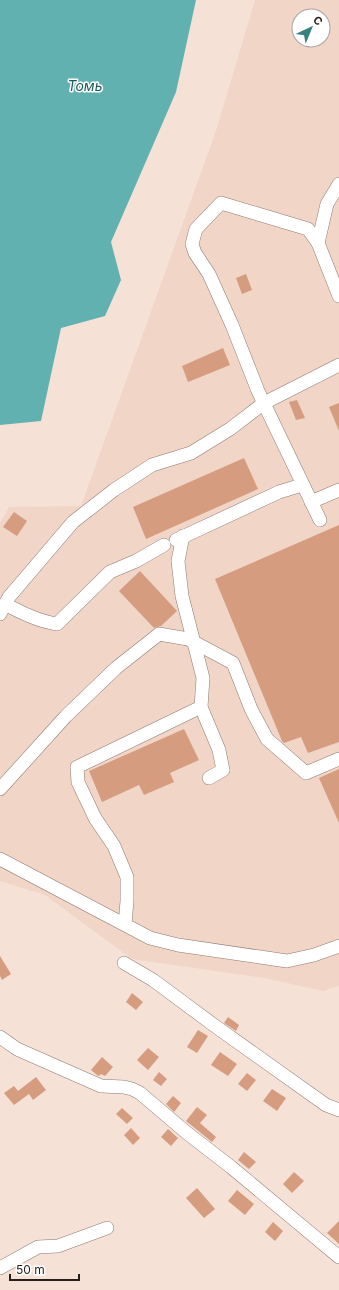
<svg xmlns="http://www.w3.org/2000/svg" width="339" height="1290" viewBox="0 0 339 1290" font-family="Inter,sans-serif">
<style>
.built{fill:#f1d5c7;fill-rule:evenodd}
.water{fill:#61b1b1}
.building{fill:#d59c7f}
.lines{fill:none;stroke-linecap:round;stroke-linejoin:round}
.minor-casing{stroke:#8c7a71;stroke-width:14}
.minor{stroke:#fff;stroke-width:13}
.labels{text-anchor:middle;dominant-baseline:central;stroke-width:3;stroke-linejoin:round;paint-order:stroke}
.water-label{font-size:14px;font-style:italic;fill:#175c5c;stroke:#fff}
</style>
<rect width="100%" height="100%" fill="#f6e1d7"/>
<path class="built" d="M255,0H339V986L323,991L265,978L132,959L45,895L0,881V523L9,507L81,506L216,131ZM299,16H323V40H299Z"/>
<path class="water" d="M0,0H196L176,92L111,242L121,280L105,316L61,328L41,421L0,425Z"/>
<g class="building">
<path d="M246,274L252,290L242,294L236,278Z"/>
<path d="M223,348L230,365L188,382L182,366Z"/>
<path d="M297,400L305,418L296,420L289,402Z"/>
<path d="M339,403V431L329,407Z"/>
<path d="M244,458L258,489L146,539L133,507Z"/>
<path d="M14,512L27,521L17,536L3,527Z"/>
<path d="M339,525V742L308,753L301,737L284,743L282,741L215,579Z"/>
<path d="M140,571L177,611L161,626L154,628L119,591Z"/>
<path d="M184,729L199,760L170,773L174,782L144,795L139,785L102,802L89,771Z"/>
<path d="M339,769V823L319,778Z"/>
<path d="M0,956L11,974L2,980L0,976Z"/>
<path d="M132,993L143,1002L136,1010L126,1002Z"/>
<path d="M228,1017L239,1025L236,1031L224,1023Z"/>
<path d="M198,1030L208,1036L197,1053L187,1047Z"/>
<path d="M148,1048L159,1057L148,1070L137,1060Z"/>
<path d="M220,1052L237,1064L228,1076L211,1065Z"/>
<path d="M102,1057L113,1067L105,1076L101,1074L99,1076L97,1075L91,1070Z"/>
<path d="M159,1072L167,1079L161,1086L153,1080Z"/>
<path d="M247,1073L256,1080L247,1091L238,1084Z"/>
<path d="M36,1077L46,1090L33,1100L29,1094L14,1105L4,1093L14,1086L18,1091Z"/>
<path d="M272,1089L286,1098L277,1111L263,1101Z"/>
<path d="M173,1096L181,1103L174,1112L166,1104Z"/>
<path d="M197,1107L207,1115L200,1123L216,1137L212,1142L186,1121Z"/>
<path d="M122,1108L133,1118L127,1124L116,1114Z"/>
<path d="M131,1128L140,1138L133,1145L124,1135Z"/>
<path d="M168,1129L178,1138L171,1146L161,1137Z"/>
<path d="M244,1152L256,1162L249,1169L238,1160Z"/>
<path d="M294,1172L304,1181L292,1193L283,1184Z"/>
<path d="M197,1188L215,1209L204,1218L186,1198Z"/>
<path d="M237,1190L254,1204L245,1215L228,1201Z"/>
<path d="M339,1221V1244L327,1233Z"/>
<path d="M273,1222L283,1231L275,1241L265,1232Z"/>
</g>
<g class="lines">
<g class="minor-casing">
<g id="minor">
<path d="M318,243L327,204L339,184"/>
<path d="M311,502L339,490"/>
<path d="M320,520L258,391L232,325L209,274L195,253L192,244L196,229L221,203L308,229L318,243L339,296"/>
<path d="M183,536L178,561L182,596L203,678L201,707L219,750L223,770L209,778"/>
<path d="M176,540L279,492L302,485"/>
<path d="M5,604C22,613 38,621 57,624L110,572L136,561L164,545"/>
<path d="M0,614L9,597L73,522L114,490L152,465L191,453L230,429L264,403L339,365"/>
<path d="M0,789L66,716L116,668L159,634L188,639L233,663L251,709L267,739L306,773L339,759"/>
<path d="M0,859L150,938L178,945L287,961L314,955L339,946"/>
<path d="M125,924L127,901V877L114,846L95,818L78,782L77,767L201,707"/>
<path d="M124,963L153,980L215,1026L326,1105L339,1110"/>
<path d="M0,1037L17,1049L101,1086L124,1087L132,1089L140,1093L187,1133L231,1167L339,1257"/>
<path d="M0,1268L38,1247L58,1246L107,1228"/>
</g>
</g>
<use href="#minor" class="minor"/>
</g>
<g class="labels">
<g class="water-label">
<text x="85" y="85">Томь</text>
</g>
</g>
<g transform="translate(311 28) rotate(44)"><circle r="19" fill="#ffffff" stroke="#a8a5a3"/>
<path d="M0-3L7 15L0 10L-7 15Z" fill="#398181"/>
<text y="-6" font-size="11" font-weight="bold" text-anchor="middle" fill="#251e1a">С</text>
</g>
<path d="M10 1274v6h69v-6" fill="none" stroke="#251e1a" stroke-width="2"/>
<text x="16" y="1274" font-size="12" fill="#251e1a" stroke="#ffffff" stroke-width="3" paint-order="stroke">50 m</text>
</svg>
